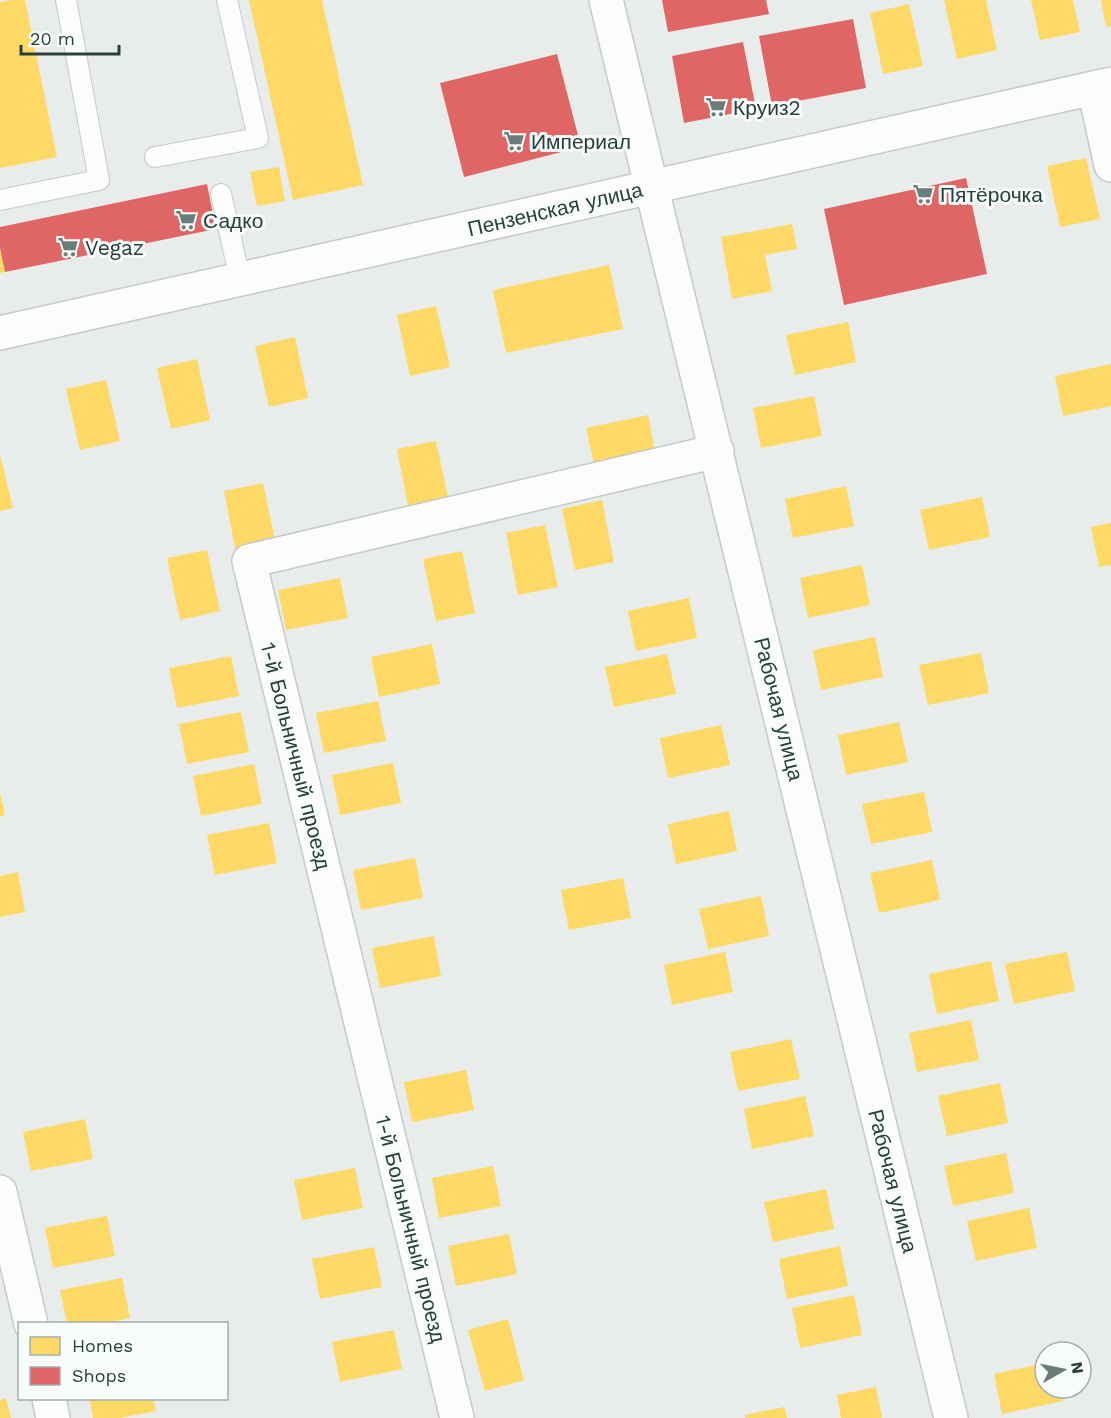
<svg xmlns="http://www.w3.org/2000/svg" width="1111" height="1418" viewBox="0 0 1111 1418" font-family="'Work Sans',sans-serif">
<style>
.homes{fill:#ffd966}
.shops{fill:#e06666}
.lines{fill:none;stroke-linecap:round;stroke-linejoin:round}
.service-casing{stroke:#c5cac8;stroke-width:22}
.minor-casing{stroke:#c5cac8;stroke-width:36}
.tertiary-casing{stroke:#c5cac8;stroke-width:36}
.service{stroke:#fcfcfc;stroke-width:20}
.minor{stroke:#fcfcfc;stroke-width:33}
.tertiary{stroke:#fcfcfc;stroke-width:33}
.labels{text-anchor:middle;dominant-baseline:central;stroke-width:6;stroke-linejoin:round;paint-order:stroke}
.poi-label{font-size:21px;fill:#26403c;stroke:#f7fbf9;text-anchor:start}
.street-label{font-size:21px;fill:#26403c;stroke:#f7fbf9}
</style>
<rect width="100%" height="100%" fill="#e8edeb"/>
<g class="homes">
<path d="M11,0H25L57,157L0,168V2Z"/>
<path d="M249,0H322L363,185L293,200Z"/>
<path d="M944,0H986L997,50L957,59Z"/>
<path d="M1031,0H1073L1080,32L1040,40Z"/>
<path d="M1101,0H1111V26L1106,27Z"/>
<path d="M909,4L923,66L883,74L870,13Z"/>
<path d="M1086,158L1100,219L1060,227L1047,166Z"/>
<path d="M279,167L285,201L257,206L250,172Z"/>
<path d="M792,224L797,249L765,255L772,291L732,299L721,237Z"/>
<path d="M1,252L5,272L0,273V253Z"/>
<path d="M609,265L623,329L506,353L493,290Z"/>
<path d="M436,306L450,367L410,376L397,315Z"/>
<path d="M848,322L856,362L795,375L786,335Z"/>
<path d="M295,337L308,398L269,407L255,346Z"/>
<path d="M197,359L210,420L171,429L157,368Z"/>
<path d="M1111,364V406L1063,416L1055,376Z"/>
<path d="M106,380L120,441L80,450L66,389Z"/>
<path d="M814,396L822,436L761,448L753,408Z"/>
<path d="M648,415L656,455L595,468L586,428Z"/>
<path d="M436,441L449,502L409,511L397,449Z"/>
<path d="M0,455L13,508L0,511Z"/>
<path d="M263,483L276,545L236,553L224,491Z"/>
<path d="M846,486L854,526L793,538L785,499Z"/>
<path d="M982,497L990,537L929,550L920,510Z"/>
<path d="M602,500L614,562L575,570L562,509Z"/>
<path d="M1111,523V565L1099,567L1091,527Z"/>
<path d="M545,525L558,587L518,595L506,533Z"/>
<path d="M207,550L220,611L180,620L167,558Z"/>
<path d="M462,551L475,613L436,621L423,559Z"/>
<path d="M862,565L870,605L808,618L800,578Z"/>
<path d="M340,578L348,618L286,630L278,590Z"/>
<path d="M689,598L697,638L636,651L628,611Z"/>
<path d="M875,637L883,677L821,690L813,650Z"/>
<path d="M432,644L440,684L379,697L371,657Z"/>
<path d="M981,653L989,693L928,705L919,665Z"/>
<path d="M667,654L676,694L614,707L605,667Z"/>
<path d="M231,656L239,696L177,708L169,668Z"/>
<path d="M378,701L386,741L324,753L316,713Z"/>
<path d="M241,712L249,752L187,764L179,724Z"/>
<path d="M899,722L908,762L846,775L838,735Z"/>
<path d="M721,725L730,765L668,778L660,738Z"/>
<path d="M393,763L401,803L340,815L332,775Z"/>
<path d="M254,764L262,804L201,816L193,776Z"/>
<path d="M924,792L932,832L871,844L862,804Z"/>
<path d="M0,793L5,815L0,816Z"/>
<path d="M729,811L737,851L676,864L668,824Z"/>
<path d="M269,823L277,863L215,875L207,835Z"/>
<path d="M415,858L423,898L361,910L353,870Z"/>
<path d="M932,860L940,900L879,913L870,873Z"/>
<path d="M18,872L25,912L0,917V876Z"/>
<path d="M623,878L631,918L569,930L561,890Z"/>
<path d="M761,896L769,936L708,949L699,909Z"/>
<path d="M434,936L441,976L380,988L372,948Z"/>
<path d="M725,952L733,992L672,1005L664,965Z"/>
<path d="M1067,952L1075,991L1014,1004L1005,964Z"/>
<path d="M991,961L999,1001L937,1014L929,974Z"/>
<path d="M971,1020L979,1060L917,1072L909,1033Z"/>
<path d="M791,1039L800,1079L738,1091L730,1052Z"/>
<path d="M466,1070L474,1110L412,1122L404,1082Z"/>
<path d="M1000,1083L1008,1123L947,1136L938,1096Z"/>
<path d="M805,1096L814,1136L752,1149L744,1109Z"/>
<path d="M85,1119L93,1159L31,1171L23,1132Z"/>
<path d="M1006,1153L1014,1193L953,1206L944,1166Z"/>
<path d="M493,1166L501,1206L439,1218L432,1178Z"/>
<path d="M355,1168L363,1208L302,1220L294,1180Z"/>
<path d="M826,1189L834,1229L773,1242L764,1202Z"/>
<path d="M1029,1208L1037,1248L976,1261L967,1221Z"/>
<path d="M107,1216L115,1256L53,1268L45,1228Z"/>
<path d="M509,1234L517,1274L456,1286L448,1246Z"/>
<path d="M840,1246L848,1286L787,1299L779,1259Z"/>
<path d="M374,1247L382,1287L320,1299L312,1259Z"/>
<path d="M122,1278L130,1318L101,1324H67L60,1290Z"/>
<path d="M854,1295L862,1335L800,1348L792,1308Z"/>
<path d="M508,1319L524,1380L485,1391L468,1330Z"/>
<path d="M394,1330L402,1369L340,1382L332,1342Z"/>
<path d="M1045,1363V1388H1061L1063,1401L1002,1414L994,1374Z"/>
<path d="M876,1387L882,1418H841L837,1395Z"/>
<path d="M6,1398L11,1418H0V1400Z"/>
<path d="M89,1398H153L156,1411L120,1418H93Z"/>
<path d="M784,1407L787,1418H745V1415Z"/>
</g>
<g class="shops">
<path d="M662,0H766L769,14L668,32Z"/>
<path d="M853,19L866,88L772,106L759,36Z"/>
<path d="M743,42L756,109L684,123L672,56Z"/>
<path d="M557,54L581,147L464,177L440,83Z"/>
<path d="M966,178L987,274L844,305L824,209Z"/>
<path d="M207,184L216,229L5,272L0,248V227Z"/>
</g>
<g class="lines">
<g class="service-casing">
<g id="service">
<path d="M155,157L258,138L227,0"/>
<path d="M221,194L240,279"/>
<path d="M0,200L99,180L66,0"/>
</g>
</g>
<g class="minor-casing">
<g id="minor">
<path d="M606,0L951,1418"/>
<path d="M1094,88L1111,165"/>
<path d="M0,1192L31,1324"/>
<path d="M49,1398L53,1418"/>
<path d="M457,1418L249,561L717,451"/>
</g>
</g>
<g class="tertiary-casing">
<path id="tertiary" d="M0,333L1111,84"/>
</g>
<use href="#service" class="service"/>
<use href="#minor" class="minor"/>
<use href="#tertiary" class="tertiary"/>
</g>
<defs>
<g id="supermarket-bare" transform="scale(1.62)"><path d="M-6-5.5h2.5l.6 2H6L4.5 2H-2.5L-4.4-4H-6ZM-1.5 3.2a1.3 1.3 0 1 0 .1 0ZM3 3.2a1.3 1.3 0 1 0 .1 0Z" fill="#6a7d79" stroke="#f7fbf9" stroke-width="2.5" paint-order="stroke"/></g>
</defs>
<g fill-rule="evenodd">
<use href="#supermarket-bare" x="716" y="107"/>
<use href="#supermarket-bare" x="514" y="141"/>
<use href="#supermarket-bare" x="923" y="194"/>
<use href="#supermarket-bare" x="186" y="220"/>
<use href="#supermarket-bare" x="68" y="247"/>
</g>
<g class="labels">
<g class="poi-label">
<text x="733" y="107">Круиз2</text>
<text x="531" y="141">Империал</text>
<text x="940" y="194">Пятёрочка</text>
<text x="203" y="220">Садко</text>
<text x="85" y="247">Vegaz</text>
</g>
<g class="street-label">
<text transform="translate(555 209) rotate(-13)">Пензенская улица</text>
<text transform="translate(779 709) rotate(76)">Рабочая улица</text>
<text transform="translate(296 756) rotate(76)">1-й Больничный проезд</text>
<text transform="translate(893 1181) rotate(76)">Рабочая улица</text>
<text transform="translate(411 1229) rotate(76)">1-й Больничный проезд</text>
</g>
</g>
<rect x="18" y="1322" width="210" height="78" fill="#f7fbf9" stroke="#a3b0ad" stroke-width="1.5"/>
<rect x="30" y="1337" width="30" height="18" fill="#ffd966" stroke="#a3b0ad" stroke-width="1.5"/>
<text x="72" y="1352" font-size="18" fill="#26403c">Homes</text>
<rect x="30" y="1367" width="30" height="18" fill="#e06666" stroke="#a3b0ad" stroke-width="1.5"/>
<text x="72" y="1382" font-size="18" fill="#26403c">Shops</text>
<g transform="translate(1063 1370) rotate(81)"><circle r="28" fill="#f7fbf9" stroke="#a3b0ad" stroke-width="1.5"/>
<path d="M0-4.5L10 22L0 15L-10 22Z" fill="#6a7d79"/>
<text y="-9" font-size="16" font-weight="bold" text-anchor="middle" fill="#26403c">N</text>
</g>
<path d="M21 45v9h98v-9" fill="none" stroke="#26403c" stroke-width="3"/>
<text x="30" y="45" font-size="18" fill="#26403c" stroke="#f7fbf9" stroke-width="4.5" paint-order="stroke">20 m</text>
</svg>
